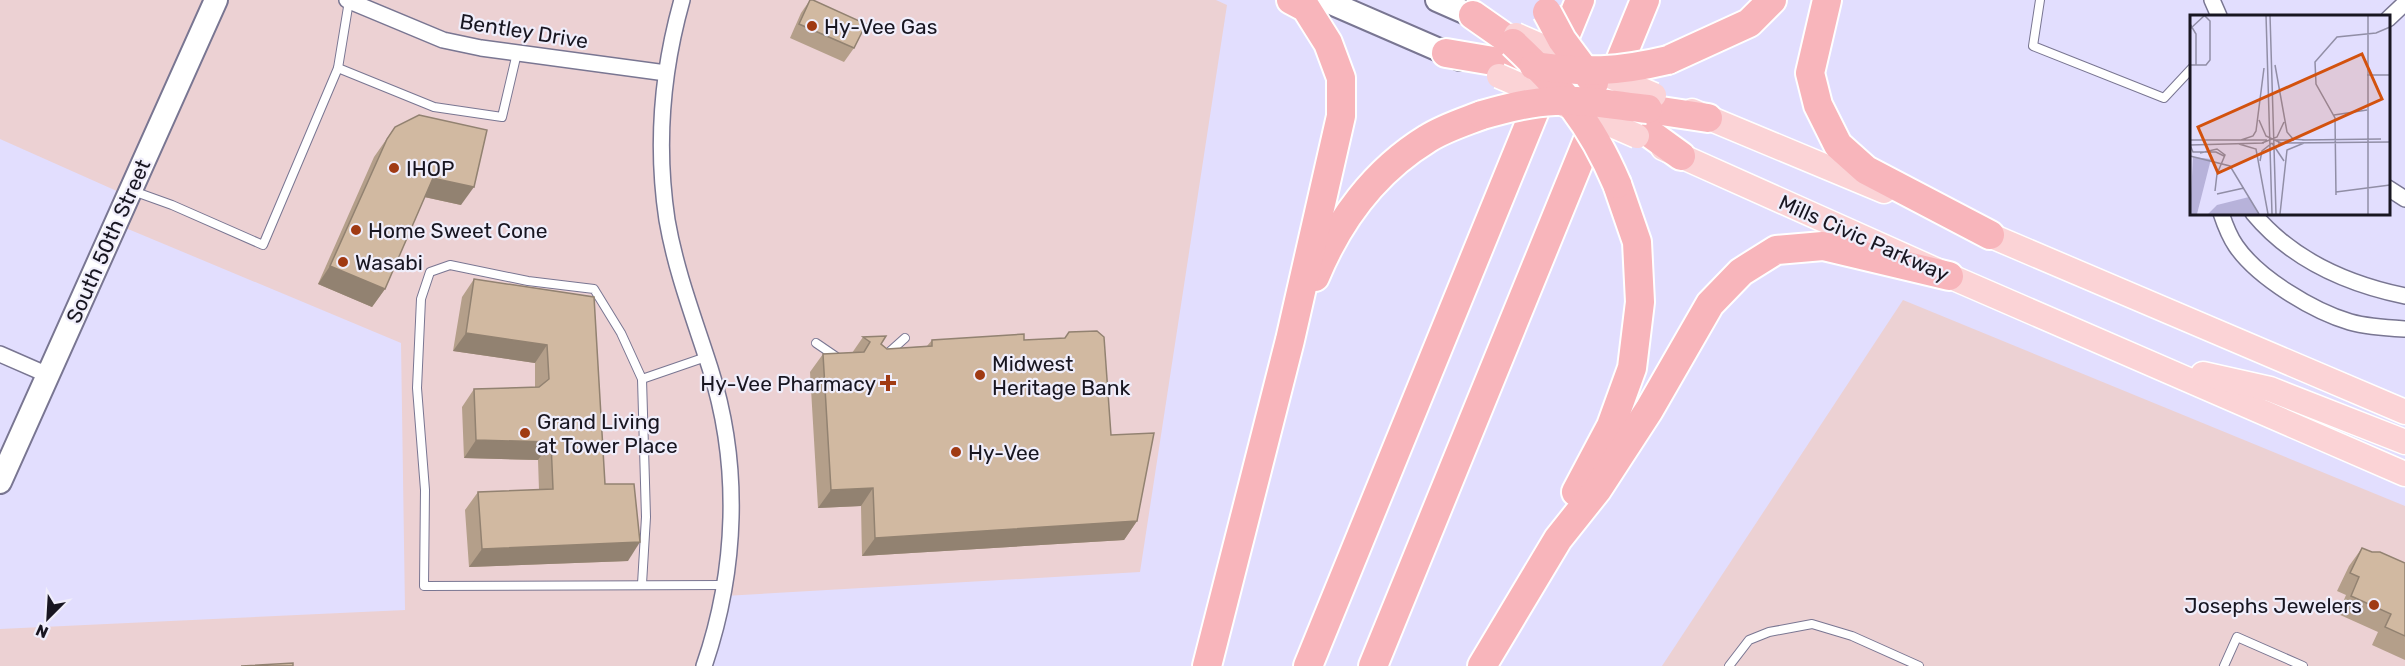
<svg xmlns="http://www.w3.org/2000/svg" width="2405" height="666" viewBox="0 0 2405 666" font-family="Rubik,sans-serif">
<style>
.commercial{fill:#ecd1d3}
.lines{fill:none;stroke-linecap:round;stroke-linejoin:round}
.service-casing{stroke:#797692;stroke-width:10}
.minor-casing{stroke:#797692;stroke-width:18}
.secondary-casing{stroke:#797692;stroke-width:26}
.primary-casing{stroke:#fff;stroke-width:27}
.motorway-casing{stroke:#fff;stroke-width:32}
.service{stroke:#fff;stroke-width:8}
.minor{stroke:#fff;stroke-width:15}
.secondary{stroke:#fff;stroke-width:22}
.primary{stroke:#fbd3d6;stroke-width:24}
.motorway{stroke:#f8b5bb;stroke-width:28}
.primary-bridge-casing{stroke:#fff;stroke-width:27;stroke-linecap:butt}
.motorway-bridge-casing{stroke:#fff;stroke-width:32;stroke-linecap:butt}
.primary-bridge{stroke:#fbd3d6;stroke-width:24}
.motorway-bridge{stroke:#f8b5bb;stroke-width:28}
.wall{fill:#b49f8a}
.shaded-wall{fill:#928271}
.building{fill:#d1b9a1;stroke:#928271;stroke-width:1.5}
.poi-dot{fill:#a03a13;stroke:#f0eefb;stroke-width:2}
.labels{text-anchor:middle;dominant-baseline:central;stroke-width:4.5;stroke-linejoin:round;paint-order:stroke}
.poi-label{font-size:21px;fill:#181621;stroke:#f0eefb;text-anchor:start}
.street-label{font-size:21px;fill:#181621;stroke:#f0eefb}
.inset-road{fill:none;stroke:#918ea6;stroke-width:1.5}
.view{fill:#d3520e;fill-opacity:0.15;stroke:#d3520e;stroke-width:3}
.inset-edge{fill:none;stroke:#181621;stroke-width:3}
</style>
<rect width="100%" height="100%" fill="#e2defe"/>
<g class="commercial">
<path d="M0,0H1216L1227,5L1140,572L724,596L704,666H0V629L405,610L401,343L116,224L128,196L0,139Z"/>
<path d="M1903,300L2405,506V666H1662Z"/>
</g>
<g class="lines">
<g class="service-casing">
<g id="service">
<path d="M2040,0L2033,46L2164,98L2192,68"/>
<path d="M338,68L349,1"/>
<path d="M133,191L172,205L263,245L338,68L434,107L502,117L517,53"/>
<path d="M816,343L838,358"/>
<path d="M886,355L905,338"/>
<path d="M706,357L642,379L621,333L594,289L528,281L450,265L430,272L421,299L417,388L425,490L424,586L724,585"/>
<path d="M642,584L646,517L642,379"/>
<path d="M1729,666L1749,640L1769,632L1812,624L1852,636L1919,666"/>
<path d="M2224,666L2237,637L2303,666"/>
</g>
</g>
<g class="minor-casing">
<g id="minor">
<path d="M347,0L443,40L481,48L666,73"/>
<path d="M682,0C662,71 656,147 667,220C676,272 694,318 710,368C741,465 737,570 704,666"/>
<path d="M2212,0L2219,16"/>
<path d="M2388,19L2405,3"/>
<path d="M2388,188L2405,199"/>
<path d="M2221,213C2225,225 2229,236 2236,246C2258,278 2313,311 2350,322C2368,327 2387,328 2405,329"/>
<path d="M2253,213C2291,259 2347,284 2405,296"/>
<path d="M0,354L48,375"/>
</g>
</g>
<g class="secondary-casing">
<g id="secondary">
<path d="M1324,0L1460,59"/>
<path d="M1437,0L1487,22"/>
<path d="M0,482L216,0"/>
</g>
</g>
<g class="primary-casing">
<g id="primary">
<path d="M1692,111L1884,191"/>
<path d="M1663,148L1949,276L2405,474"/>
<path d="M1975,229L2405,412"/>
<path d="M2203,374L2270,389L2405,442"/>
</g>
</g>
<g class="motorway-casing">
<g id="motorway">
<path d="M1827,0L1810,73L1818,105L1838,145L1866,170L1990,235"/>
<path d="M1473,15L1513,43"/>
<path d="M1446,53L1505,63"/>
<path d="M1668,60L1749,23L1772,0"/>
<path d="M1648,109L1708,118"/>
<path d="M1641,127L1681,156"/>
<path d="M1315,277C1338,221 1375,171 1427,139C1444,128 1464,122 1482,115"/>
<path d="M1576,492L1611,426L1632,368L1640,302L1637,242L1617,184"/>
<path d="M1207,666L1290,340L1341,116V78L1328,43L1306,8L1291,0"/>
<path d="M1308,666L1580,0"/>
<path d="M1373,666L1645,0"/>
<path d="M1482,666L1558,539L1597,490L1649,410L1710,304L1741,272L1776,250L1823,246L1949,276"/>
</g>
</g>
<use href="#service" class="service"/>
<use href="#minor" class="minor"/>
<use href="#secondary" class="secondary"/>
<use href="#primary" class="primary"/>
<use href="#motorway" class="motorway"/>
<g class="primary-bridge-casing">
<g id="primary-bridge">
<path d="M1516,35L1578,62"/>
<path d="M1600,72L1654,95"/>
<path d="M1499,76L1637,136"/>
</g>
</g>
<g class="motorway-bridge-casing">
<g id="motorway-bridge">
<path d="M1547,12L1562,40L1594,83"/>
<path d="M1513,43C1563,90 1590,121 1617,184"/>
<path d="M1534,66C1585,73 1618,72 1668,60"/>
<path d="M1482,115C1507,108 1530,102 1555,101C1586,99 1618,106 1648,109"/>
</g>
</g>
<use href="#primary-bridge" class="primary-bridge"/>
<use href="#motorway-bridge" class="motorway-bridge"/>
</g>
<g class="wall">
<path d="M810,0L854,48L844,62L790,38L801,13Z"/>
<path d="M395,127L461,205L424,197L385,289L372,307L318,284L374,157Z"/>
<path d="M474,279L594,297L605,484L628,561L469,567L465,510L478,492L539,490L538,460L464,458L462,407L474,389L535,387V363L453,351L462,297Z"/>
<path d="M863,337L881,344L887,349L927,346L932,340H1024L1111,435L1137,521L1124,540L862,556L861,506L818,508L810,372L823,354L852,353Z"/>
<path d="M2362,548L2372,552L2405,563V660L2372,645L2378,632L2338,614L2346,595L2337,591L2349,566Z"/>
</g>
<g class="shaded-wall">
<path d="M433,178L474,187L461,205L420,196Z"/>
<path d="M330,266L385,289L372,307L318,284Z"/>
<path d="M466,333L547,345L535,363L453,351Z"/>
<path d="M476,440L551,442L538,460L464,458Z"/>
<path d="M873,488L861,506L818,508L831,490Z"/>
<path d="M1137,521L1124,540L862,556L875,538Z"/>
<path d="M640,542L628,561L469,567L482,549Z"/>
</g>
<g class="building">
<path d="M810,0H813L866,24L854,48L799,24Z"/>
<path d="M419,115L487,130L474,187L433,178L385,289L330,266L387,139L395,127Z"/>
<path d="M474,279L594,297L605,484H634L640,542L482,549L478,492L553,489L551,442L476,440L474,389L539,387L549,379L547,345L466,333Z"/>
<path d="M1097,331L1104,337L1111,435L1154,433L1137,521L875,538L873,488L831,490L823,354L864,352L870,342L863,337L886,336L881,344L887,349L932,346V340L1024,334V340L1065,338L1069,332Z"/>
<path d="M2362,548L2372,552H2380L2405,563V636L2385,627L2391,614L2351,596L2359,577L2350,573Z"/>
<path d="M293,663V666H241Z"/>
</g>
<g class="poi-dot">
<circle cx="812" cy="26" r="6"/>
<circle cx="394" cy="168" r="6"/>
<circle cx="356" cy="230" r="6"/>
<circle cx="343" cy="262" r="6"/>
<circle cx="980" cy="375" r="6"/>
<path d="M885 374h6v6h6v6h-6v6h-6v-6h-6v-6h6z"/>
<circle cx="525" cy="433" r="6"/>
<circle cx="956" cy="452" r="6"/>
<circle cx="2374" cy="605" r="6"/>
</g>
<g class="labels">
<g class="poi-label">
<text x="824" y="26">Hy-Vee Gas</text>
<text x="406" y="168">IHOP</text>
<text x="368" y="230">Home Sweet Cone</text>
<text x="355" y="262">Wasabi</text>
<text x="992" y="363">Midwest<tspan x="992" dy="24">Heritage Bank</tspan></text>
<text x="876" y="383" text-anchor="end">Hy-Vee Pharmacy</text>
<text x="537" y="421">Grand Living<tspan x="537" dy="24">at Tower Place</tspan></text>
<text x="968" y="452">Hy-Vee</text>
<text x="2362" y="605" text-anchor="end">Josephs Jewelers</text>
</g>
<g class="street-label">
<text transform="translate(524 31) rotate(9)">Bentley Drive</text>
<text transform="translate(1864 238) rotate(24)">Mills Civic Parkway</text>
<text transform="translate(108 241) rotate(-66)">South 50th Street</text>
</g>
</g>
<g transform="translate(2190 15)">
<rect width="200" height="200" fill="#e2defe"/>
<path d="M3,142L21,144L7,199H0ZM59,182L69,199H18L27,190Z" fill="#b7b2da"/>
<path class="inset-road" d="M76,0L82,199M80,0L86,199M178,0V199M0,9L6,19V50M0,14L15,0M0,50H16L20,45V6L14,0M85,50L97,117L103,124L115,125M177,60H200M144,100L177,95M69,105L76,121L91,128M0,125H77M51,125L63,121L66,116L74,53M85,125H104M112,125L191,124M72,128L87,122L94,107M82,128L94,146M88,128L200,127M49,129L66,134L78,199M0,130L3,137H26L34,141M0,130L74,128M10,138L27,134L35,140L27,159L25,176M0,141L40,151L69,199M70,146L72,136L82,128M146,177L200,170M27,179L54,173M146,180L145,103L126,69L125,47L147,22L186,18L200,12M90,199L97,135L114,128"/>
<path class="view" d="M172,39L192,84L28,158L8,112Z"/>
<rect width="200" height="200" class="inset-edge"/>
</g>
<g transform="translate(48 618) rotate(204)" stroke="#f0eefb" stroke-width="4.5" paint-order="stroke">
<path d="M0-4.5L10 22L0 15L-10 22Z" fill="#181621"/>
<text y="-9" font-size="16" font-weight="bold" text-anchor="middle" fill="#181621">N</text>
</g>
</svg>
